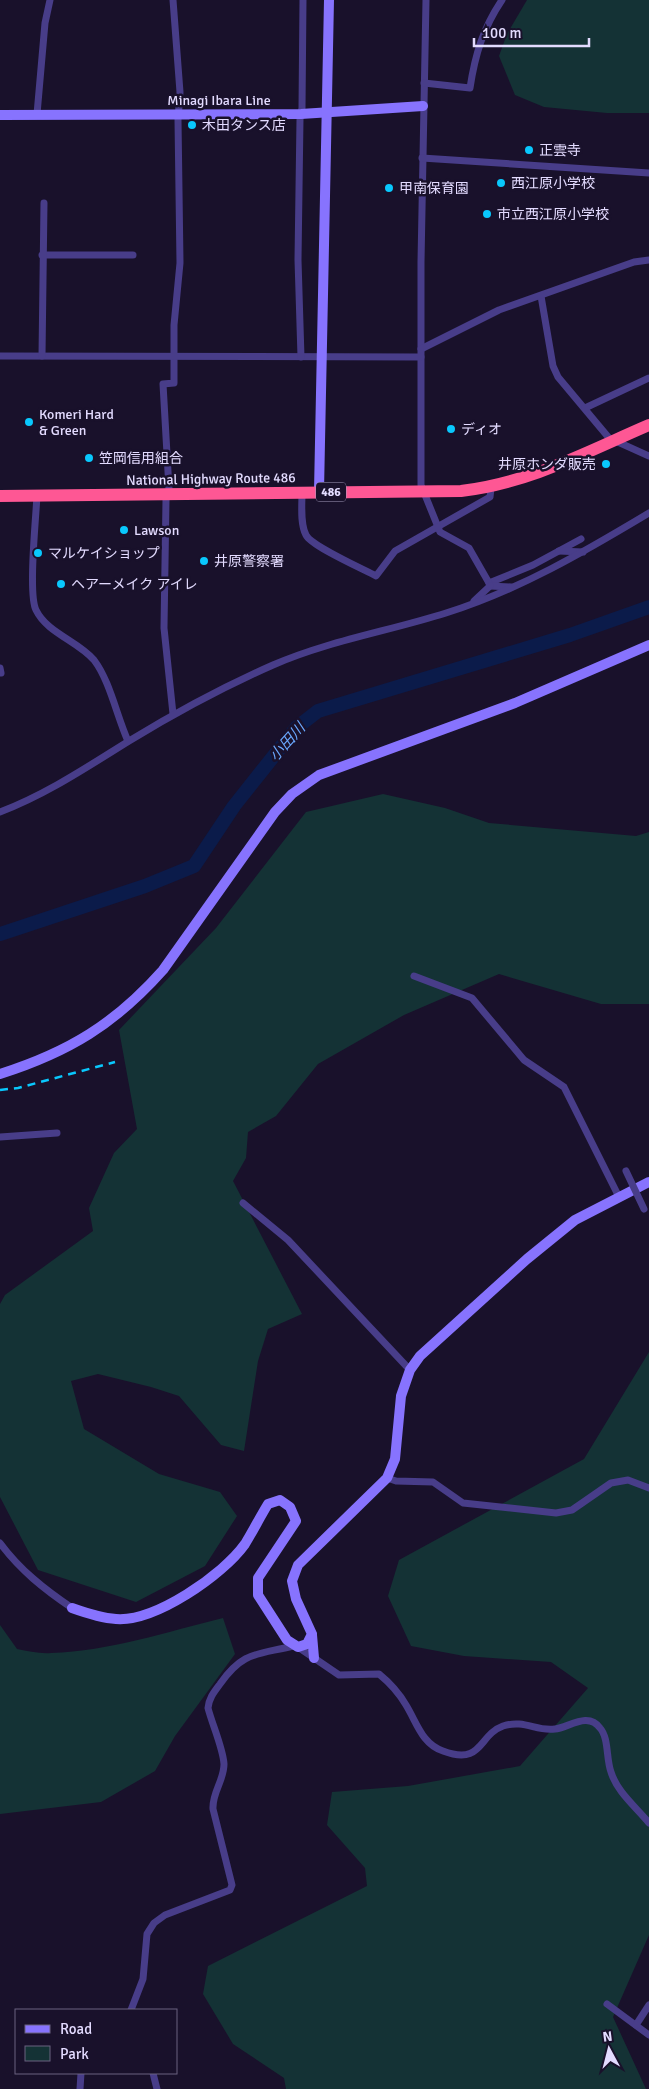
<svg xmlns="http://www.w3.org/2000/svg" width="649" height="2089" viewBox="0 0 649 2089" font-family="Signika,'Noto Sans JP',sans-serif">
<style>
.green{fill:#143235}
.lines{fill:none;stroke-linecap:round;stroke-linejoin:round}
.river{stroke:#0b1b4a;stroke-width:14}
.street{stroke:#483d89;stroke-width:7}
.secondary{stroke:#8773fe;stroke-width:10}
.highway{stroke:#fe5794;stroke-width:12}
.rail{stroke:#09c8fd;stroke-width:2.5;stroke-dasharray:8 6;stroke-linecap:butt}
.street-bridge{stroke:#483d89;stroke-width:7}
.poi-dot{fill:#09c8fd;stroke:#19112b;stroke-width:2}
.labels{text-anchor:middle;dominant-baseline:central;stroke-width:5;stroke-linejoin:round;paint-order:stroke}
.shield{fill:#19112b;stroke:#a69ebf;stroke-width:1}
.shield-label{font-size:12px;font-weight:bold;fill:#e3dbff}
.street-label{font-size:14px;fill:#e3dbff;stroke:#19112b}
.poi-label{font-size:14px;fill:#e3dbff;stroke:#19112b;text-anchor:start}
.water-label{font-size:15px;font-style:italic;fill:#6aa8fe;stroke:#19112b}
</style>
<rect width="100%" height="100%" fill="#19112b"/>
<g class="green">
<path d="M527,0H649V113H607L544,107L515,95L499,56L507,34Z"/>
<path d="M383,794L445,808L489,823L636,836L649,832V1004H601L499,974L404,1015L318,1064L276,1116L248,1132L246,1158L233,1181L302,1314L268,1329L258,1361L244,1451L221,1445L179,1396L151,1387L98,1374L71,1381L84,1429L159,1474L220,1492L237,1516L205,1566L136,1602L38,1570L0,1497V1304L5,1295L93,1231L89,1208L114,1153L137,1129L119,1030L216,928L306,812Z"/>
<path d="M649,1352V1935L613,2017L646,2089H286L284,2078L233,2044L203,1994L208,1966L367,1886L365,1868L327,1825L332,1792L408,1786L520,1766L588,1688L551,1662L464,1656L411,1646L388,1596L399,1560L584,1459Z"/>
<path d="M223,1618L235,1654L175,1736L155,1771L101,1802L0,1814V1625L17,1649C28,1651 40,1654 51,1653C110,1651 166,1632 223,1618Z"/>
</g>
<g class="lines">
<path class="river" d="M0,934L145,886L194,866L234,806L296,728L318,711L570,635L649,607"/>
<g class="street">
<path d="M173,0L180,92L178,120L180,263L174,325V383L163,384L169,489L166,500L164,628L173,714"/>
<path d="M426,0L421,262V485L440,532L469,548L489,583L533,565L581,539"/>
<path d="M424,83L470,88C475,55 483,28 502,0"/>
<path d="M37,114L45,23L50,0"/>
<path d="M422,158L649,173"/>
<path d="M42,255H133"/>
<path d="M541,296L553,366L558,377L609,438L649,456"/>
<path d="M421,349L499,310L634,262L649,260"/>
<path d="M0,356L421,357"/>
<path d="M42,356L44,203"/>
<path d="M301,357L298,260L300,119L302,108L303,0"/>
<path d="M585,408L649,378"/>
<path d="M302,493C302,505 300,524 306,535C311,546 363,569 376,576L395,551L490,497L491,488"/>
<path d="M37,495C36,518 28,594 36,610C47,633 78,641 94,660C110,681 117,717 128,741"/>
<path d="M559,551L583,552"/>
<path d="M489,583L490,586L511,587"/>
<path d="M474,601L490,586"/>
<path d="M0,668L1,673"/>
<path d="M0,812C47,794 87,767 129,741C175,713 223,687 273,665C328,641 389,631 446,613C519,590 584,552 649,513"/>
<path d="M414,976L472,998L524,1060L564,1087L619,1197"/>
<path d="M0,1137L57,1133"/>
<path d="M243,1203L288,1240L410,1370"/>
<path d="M387,1478L396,1481L433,1482L463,1503L556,1513L572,1510L611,1483L628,1480L649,1488"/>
<path d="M0,1543C20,1570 44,1589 72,1608"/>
<path d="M298,1647L339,1675L379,1674C390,1683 399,1693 406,1705C417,1723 422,1744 443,1751C483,1766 478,1735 503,1726C525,1719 536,1732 555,1729C568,1728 588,1711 600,1728C609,1738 606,1759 611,1772C617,1792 636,1807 649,1823"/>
<path d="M607,2004L649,2035"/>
<path d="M131,2010L143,1979L147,1934L154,1923L165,1915L230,1890L232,1885L213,1809C212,1792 224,1781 224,1764C223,1748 212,1724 208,1708C209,1698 214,1692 220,1684C243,1651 257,1655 293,1646"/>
<path d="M636,2025L649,2005"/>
<path d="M153,2073L157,2089"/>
<path d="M80,2089L81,2073"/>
</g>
<g class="secondary">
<path d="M0,115L301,114L423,106"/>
<path d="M319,491L329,0"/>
<path d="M0,1074C69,1052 115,1024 163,970L275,812L292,794L319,775L515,703L649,645"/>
<path d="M72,1608C86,1613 101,1618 116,1619C155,1622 223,1575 245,1544C253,1531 260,1517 268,1504L280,1500L290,1507L296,1521L258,1578V1595L287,1640L298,1647L307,1644L312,1634L296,1599L292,1581L298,1565L387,1478L395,1459L401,1396L410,1370L420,1356L527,1259L575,1220L649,1182"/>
<path d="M312,1635L314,1658"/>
</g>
<path class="highway" d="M0,496L461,491C530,483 586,452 649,425"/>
<path class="rail" d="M0,1090L18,1088L115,1062"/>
<path class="street-bridge" d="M626,1171L644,1209"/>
</g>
<g class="poi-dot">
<circle cx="192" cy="125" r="5"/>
<circle cx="529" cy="150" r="5"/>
<circle cx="501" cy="183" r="5"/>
<circle cx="389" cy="188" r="5"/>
<circle cx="487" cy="214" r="5"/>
<circle cx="29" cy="422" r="5"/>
<circle cx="451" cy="429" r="5"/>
<circle cx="89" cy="458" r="5"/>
<circle cx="606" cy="464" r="5"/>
<circle cx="124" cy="530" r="5"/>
<circle cx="38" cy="553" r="5"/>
<circle cx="204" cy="561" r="5"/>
<circle cx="61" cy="584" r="5"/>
</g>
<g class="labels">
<rect class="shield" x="316" y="482.5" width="30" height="19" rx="4"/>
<g class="shield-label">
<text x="331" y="492">486</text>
</g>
<g class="street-label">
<text x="219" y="100">Minagi Ibara Line</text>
<text transform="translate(211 479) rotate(-1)">National Highway Route 486</text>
</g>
<g class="poi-label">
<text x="202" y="125">木田タンス店</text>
<text x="539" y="150">正雲寺</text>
<text x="511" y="183">西江原小学校</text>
<text x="399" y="188">甲南保育園</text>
<text x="497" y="214">市立西江原小学校</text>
<text x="39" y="414">Komeri Hard<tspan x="39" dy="16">&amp; Green</tspan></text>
<text x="461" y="429">ディオ</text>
<text x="99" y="458">笠岡信用組合</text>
<text x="596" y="464" text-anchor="end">井原ホンダ販売</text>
<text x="134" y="530">Lawson</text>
<text x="48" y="553">マルケイショップ</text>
<text x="214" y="561">井原警察署</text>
<text x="71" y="584">ヘアーメイク アイレ</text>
</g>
<g class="water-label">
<text transform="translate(287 742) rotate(-48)">小田川</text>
</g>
</g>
<rect x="15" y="2009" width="162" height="65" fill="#19112b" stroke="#6a6280"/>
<rect x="25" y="2025" width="25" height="8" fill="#8773fe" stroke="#6a6280"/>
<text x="60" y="2034" font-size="15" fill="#e3dbff">Road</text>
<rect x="25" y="2046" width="25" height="15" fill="#143235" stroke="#6a6280"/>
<text x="60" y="2059" font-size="15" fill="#e3dbff">Park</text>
<g transform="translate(609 2049) rotate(353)" stroke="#19112b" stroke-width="4" paint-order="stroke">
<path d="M0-4L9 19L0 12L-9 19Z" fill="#e3dbff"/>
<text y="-8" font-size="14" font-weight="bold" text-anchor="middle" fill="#e3dbff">N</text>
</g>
<path d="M474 38v8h115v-8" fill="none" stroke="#e3dbff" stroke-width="2.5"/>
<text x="482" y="38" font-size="15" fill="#e3dbff" stroke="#19112b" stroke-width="4" paint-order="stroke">100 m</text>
</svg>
